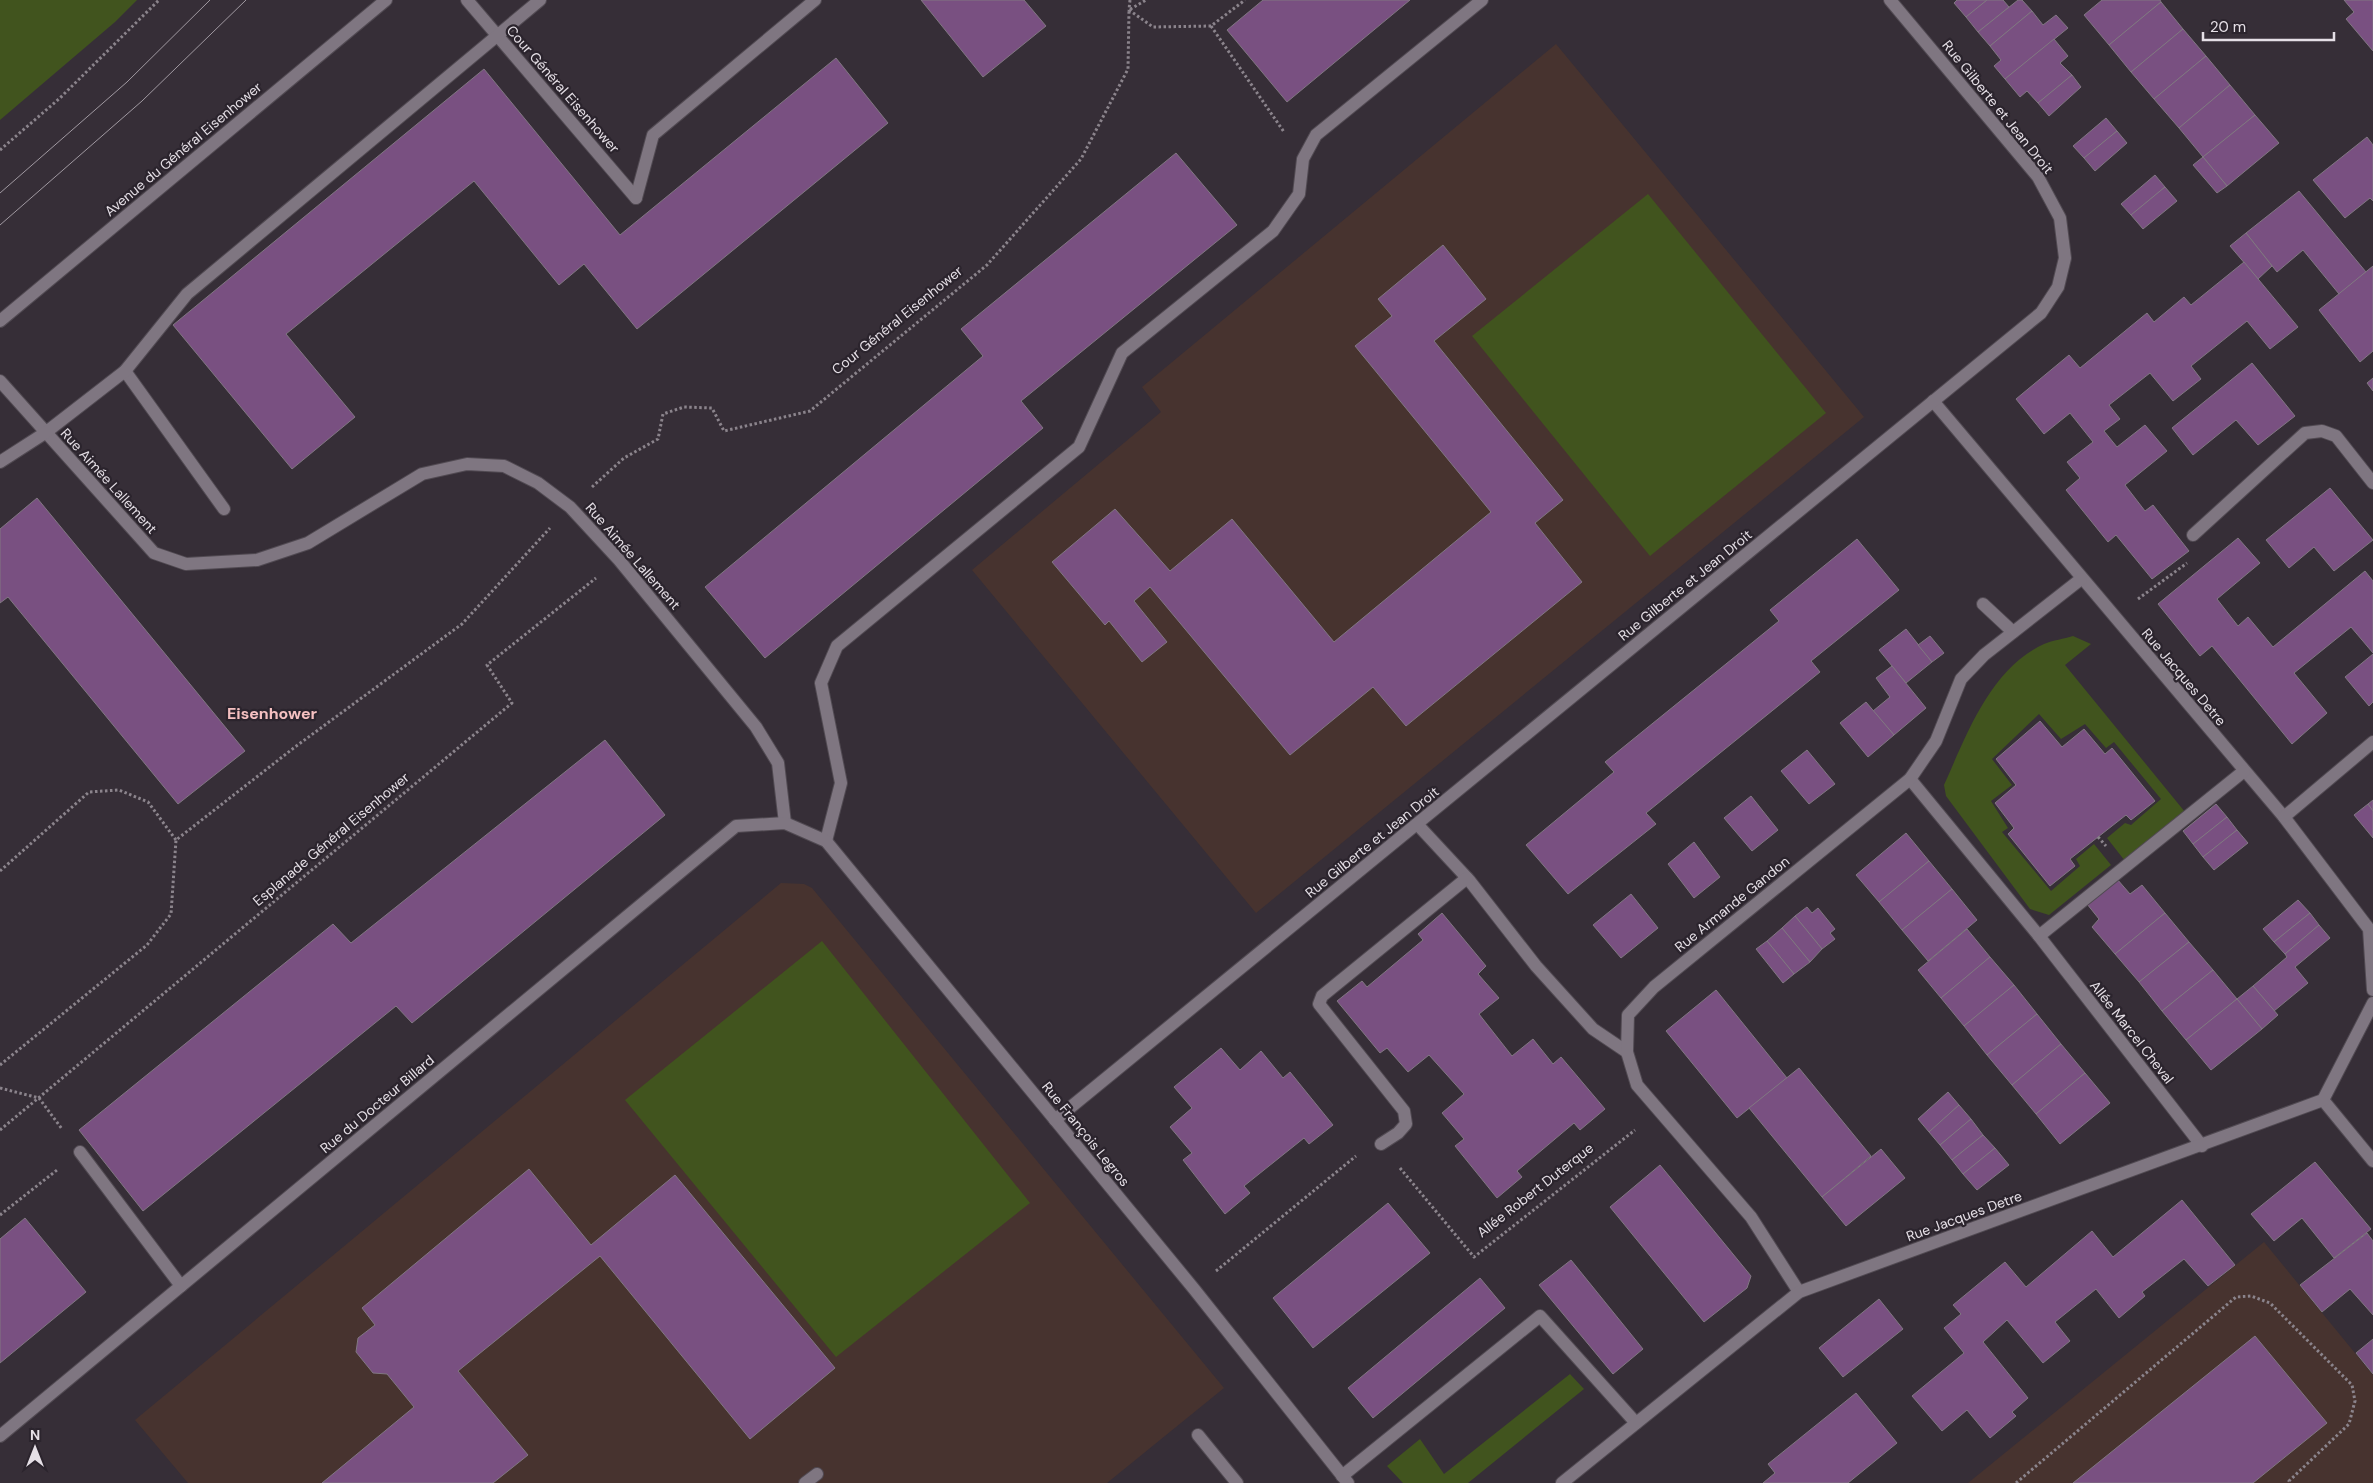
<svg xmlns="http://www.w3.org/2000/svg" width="2373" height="1483" viewBox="0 0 2373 1483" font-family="'DM Sans',sans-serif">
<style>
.education{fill:#47332f}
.green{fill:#41541e}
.building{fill:#795081;stroke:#817782}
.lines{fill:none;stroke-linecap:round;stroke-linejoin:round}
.minor-casing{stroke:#514a52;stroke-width:14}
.path{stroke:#8b848c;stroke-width:3;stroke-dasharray:2.5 2.5;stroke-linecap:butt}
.minor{stroke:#7f7681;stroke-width:12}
.tram{stroke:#a099a1;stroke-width:1}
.labels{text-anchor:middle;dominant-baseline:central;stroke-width:4.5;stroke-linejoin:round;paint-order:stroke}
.street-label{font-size:14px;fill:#e5dfe6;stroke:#2b242d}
.quarter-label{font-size:16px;font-weight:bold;fill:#f5c0c1;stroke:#2b242d}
</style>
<rect width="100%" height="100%" fill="#362e37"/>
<g class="education">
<path d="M1556,44L1864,417L1256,913L972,570L1161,412L1142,387Z"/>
<path d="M781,883L804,884L812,888L1224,1388L1107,1483H188L135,1420Z"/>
<path d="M2264,1242L2373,1375V1483H1968Z"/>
</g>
<g class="green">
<path d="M0,0H137L115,22L0,120Z"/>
<path d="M1648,194L1826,413L1650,556L1472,336Z"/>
<path d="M2073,636L2091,644L2065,665L2185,812L2125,861L2107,838L2125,823L2131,825L2161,799L2114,742L2106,748L2085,724L2061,739L2039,714L1992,759L2012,785L1991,801L2008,828L2002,832L2051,891L2080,866L2076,859L2094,844L2111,865L2049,915L2030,909L1946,796L1944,785C1967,734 1990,669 2044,644C2053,640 2064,639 2073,636Z"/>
<path d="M822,941L1030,1203L836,1357L625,1100Z"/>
<path d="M1570,1374L1584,1389L1468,1483H1403L1387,1466L1420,1439L1444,1474Z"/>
</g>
<g class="building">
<path d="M921,0H1024L1046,26L983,77Z"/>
<path d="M1263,0H1410L1287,102L1227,30Z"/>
<path d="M1957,0H1987L1966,17L1954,3Z"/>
<path d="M1987,0H2003L2009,7L1978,32L1966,17Z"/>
<path d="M2018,0H2022L2032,11L1990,46L1978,32Z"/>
<path d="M2102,0H2160L2161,2L2109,45L2084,15Z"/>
<path d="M2344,0H2373V51L2346,19L2354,12Z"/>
<path d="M2161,2L2183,29L2131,72L2109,45Z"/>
<path d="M2032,11L2043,25L2056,15L2068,28L2005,79L1994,66L2001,60L1990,46Z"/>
<path d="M2183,29L2206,56L2154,99L2131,72Z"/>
<path d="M2054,39L2068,56L2060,63L2072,75L2038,103L2027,91L2020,97L2005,79Z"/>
<path d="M2206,56L2230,85L2179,128L2154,99Z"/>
<path d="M836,58L888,123L637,329L584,264L559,285L474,181L286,334L355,417L292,469L173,325L484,69L620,235Z"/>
<path d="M2072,75L2081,87L2049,116L2038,103Z"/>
<path d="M2230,85L2255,115L2203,157L2179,128Z"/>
<path d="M2255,115L2279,143L2227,186L2203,157Z"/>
<path d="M2106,118L2117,131L2084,158L2073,146Z"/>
<path d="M2117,131L2127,143L2095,171L2084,158Z"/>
<path d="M2367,137L2373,145V201L2370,198L2345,218L2313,180Z"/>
<path d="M1176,153L1237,225L1021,401L1043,428L765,658L705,587L983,356L961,329Z"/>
<path d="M2203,157L2227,186L2217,193L2193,165Z"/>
<path d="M2155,175L2165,187L2131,215L2121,204Z"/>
<path d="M2165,187L2177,201L2143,229L2131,215Z"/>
<path d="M2299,191L2366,272L2339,294L2303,250L2277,272L2246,233Z"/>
<path d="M2246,233L2272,266L2258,279L2230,246Z"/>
<path d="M1443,245L1486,299L1434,341L1563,500L1535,523L1582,582L1406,726L1373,687L1290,755L1150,587L1134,601L1167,642L1142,662L1109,621L1105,625L1052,562L1115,509L1170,571L1232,519L1334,642L1491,512L1355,346L1392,316L1378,299Z"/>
<path d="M2244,262L2298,327L2270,349L2247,321L2191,366L2201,379L2173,401L2150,373L2109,405L2120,419L2104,431L2117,447L2145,425L2167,451L2125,485L2145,511L2153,505L2189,551L2152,579L2116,535L2108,542L2066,490L2080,478L2067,462L2093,442L2070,413L2044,434L2016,399L2069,355L2080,368L2147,313L2154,322L2184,297L2191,305Z"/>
<path d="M2373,266V351L2360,362L2319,310Z"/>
<path d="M2252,363L2295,416L2258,445L2236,420L2193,455L2172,428Z"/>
<path d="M2373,378V391L2367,383Z"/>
<path d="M2330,488L2373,540L2334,571L2314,547L2289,568L2266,540Z"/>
<path d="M37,498L245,751L178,804L8,597L0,603V529Z"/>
<path d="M2238,538L2260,563L2217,599L2238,626L2248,617L2273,647L2365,571L2373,581V653L2351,627L2294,673L2327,713L2292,744L2212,646L2200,656L2158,604Z"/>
<path d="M1857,539L1899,590L1811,661L1820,672L1646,813L1656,824L1568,894L1526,845L1614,772L1605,762L1779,621L1770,610Z"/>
<path d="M1906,629L1932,662L1906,683L1879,650Z"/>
<path d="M1930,636L1944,653L1932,662L1918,645Z"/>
<path d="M2373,654V702L2369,706L2345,677Z"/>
<path d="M1892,666L1926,708L1894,735L1873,711L1890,697L1876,678Z"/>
<path d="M1866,702L1894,735L1868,757L1840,723Z"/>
<path d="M2040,721L2062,747L2084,729L2105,754L2112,748L2155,801L2131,820L2126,815L2070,859L2075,866L2050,886L2008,834L2014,828L1995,803L2016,785L1996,759Z"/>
<path d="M605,740L665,815L412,1023L396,1006L143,1211L79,1130L333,924L351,943Z"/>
<path d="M1807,750L1835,784L1809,804L1781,771Z"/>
<path d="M1751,796L1778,830L1752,851L1724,818Z"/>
<path d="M2373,800V811L2368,804Z"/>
<path d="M2216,804L2227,817L2193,844L2183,831Z"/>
<path d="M2368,804L2373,811V838L2354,815Z"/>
<path d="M2227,817L2237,830L2203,857L2193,844Z"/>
<path d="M2237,830L2248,843L2214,870L2203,857Z"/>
<path d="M1906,833L1929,861L1879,902L1856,875Z"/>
<path d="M1694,842L1720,877L1694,898L1668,864Z"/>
<path d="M1929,861L1952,889L1902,930L1879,902Z"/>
<path d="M2117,879L2130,894L2142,885L2165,913L2115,954L2092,927L2099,919L2087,904Z"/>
<path d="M1952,889L1977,920L1928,961L1902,930Z"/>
<path d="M1631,894L1658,928L1621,958L1593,925Z"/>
<path d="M2298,900L2310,913L2274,942L2263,929Z"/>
<path d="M1807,907L1812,913L1818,908L1835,929L1830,933L1835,939L1822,949L1795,916Z"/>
<path d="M1442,913L1486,966L1478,974L1499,998L1479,1014L1512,1056L1533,1039L1553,1064L1561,1057L1605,1109L1580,1130L1574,1123L1517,1171L1522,1177L1497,1198L1455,1146L1464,1139L1442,1113L1464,1094L1429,1055L1408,1072L1387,1048L1380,1053L1337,1001L1362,981L1367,987L1423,940L1418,934Z"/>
<path d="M2165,913L2189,942L2139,982L2115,954Z"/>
<path d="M2310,913L2319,925L2285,954L2274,942Z"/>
<path d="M1795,916L1822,949L1810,962L1782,928Z"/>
<path d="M2319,925L2330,938L2295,967L2308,983L2274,1011L2253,986L2287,957L2285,954Z"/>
<path d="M1782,928L1810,962L1794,974L1767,941Z"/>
<path d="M1967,929L1990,957L1941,998L1918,970Z"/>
<path d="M1767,941L1794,974L1783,983L1756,949Z"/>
<path d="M2189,942L2213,970L2162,1011L2139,982Z"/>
<path d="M1990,957L2014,985L1964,1026L1941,998Z"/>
<path d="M2213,970L2237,999L2186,1040L2162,1011Z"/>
<path d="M2014,985L2037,1014L1987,1055L1964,1026Z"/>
<path d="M2253,986L2278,1015L2262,1029L2237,999Z"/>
<path d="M1716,990L1787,1078L1737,1118L1666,1031Z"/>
<path d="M2237,999L2262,1029L2211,1070L2186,1040Z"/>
<path d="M2037,1014L2061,1044L2012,1085L1987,1055Z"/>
<path d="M2061,1044L2085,1073L2036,1114L2012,1085Z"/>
<path d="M1221,1048L1240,1070L1261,1051L1283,1078L1290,1072L1333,1125L1309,1144L1304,1138L1244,1186L1250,1193L1225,1214L1183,1160L1192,1153L1170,1127L1192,1108L1174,1087Z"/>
<path d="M1799,1068L1871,1156L1822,1197L1749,1108Z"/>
<path d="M2085,1073L2110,1103L2060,1144L2036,1114Z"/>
<path d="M1948,1092L1959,1105L1929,1132L1918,1119Z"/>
<path d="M1959,1105L1971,1119L1940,1145L1929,1132Z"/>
<path d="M1971,1119L1983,1135L1952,1160L1940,1145Z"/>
<path d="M1983,1135L1995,1148L1963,1174L1952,1160Z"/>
<path d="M1995,1148L2009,1165L1977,1190L1963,1174Z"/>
<path d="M1881,1149L1905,1178L1846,1226L1822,1197Z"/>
<path d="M2315,1162L2371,1229L2334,1258L2302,1218L2274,1241L2251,1214Z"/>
<path d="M1660,1165L1751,1276L1747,1288L1704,1322L1610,1207Z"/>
<path d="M529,1169L591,1245L675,1175L835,1368L750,1439L600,1256L458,1371L528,1455L493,1483H322L414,1407L387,1374L373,1373L356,1352L358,1338L375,1325L362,1308Z"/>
<path d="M2182,1200L2235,1265L2208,1286L2184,1259L2142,1292L2145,1296L2119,1318L2096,1289L2055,1322L2070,1341L2043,1363L2007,1320L1983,1342L2028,1398L2012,1412L2016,1416L1990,1438L1967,1410L1942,1431L1912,1396L1964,1353L1944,1328L1961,1314L1953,1305L2005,1262L2026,1287L2092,1231L2113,1257Z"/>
<path d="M1388,1203L1430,1253L1313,1348L1273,1298Z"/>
<path d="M25,1218L86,1292L0,1363V1239Z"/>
<path d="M2367,1233L2373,1241V1315L2350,1289L2322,1312L2300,1285Z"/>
<path d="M1571,1260L1643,1349L1613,1374L1539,1285Z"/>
<path d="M1480,1278L1505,1308L1373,1418L1348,1388Z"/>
<path d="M1879,1299L1903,1329L1843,1377L1819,1348Z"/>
<path d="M2255,1336L2327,1423L2253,1483H2073Z"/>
<path d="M2373,1339V1374L2356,1353Z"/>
<path d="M1856,1393L1897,1443L1848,1483H1763L1775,1473L1768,1464Z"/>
</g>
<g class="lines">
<g class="minor-casing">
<g id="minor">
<path d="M467,0L636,198"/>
<path d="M636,198L653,135L815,0"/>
<path d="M0,321L386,0"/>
<path d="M125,371L224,509"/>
<path d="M0,381L154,553L186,564L257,560L308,543L422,474L467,464L504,466L538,483L570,507L619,560L756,727L778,763L785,823"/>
<path d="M1933,401L2284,817L2369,929L2373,990"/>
<path d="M0,462L45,433L125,371L187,294L540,0"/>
<path d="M2193,535L2305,433L2322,431L2336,436L2373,483"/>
<path d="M1983,604L2013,632"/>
<path d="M1910,779L2039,936L2202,1146"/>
<path d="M2284,817L2373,742"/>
<path d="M1417,824L1469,880L1536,966L1593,1029L1627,1052"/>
<path d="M826,841L841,783L821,683L837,646L1079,447L1122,353L1273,231L1299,194L1303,159L1316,135L1482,0"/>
<path d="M2039,936L2244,771"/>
<path d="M2323,1100L2373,1161"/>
<path d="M1055,1120L2041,313L2058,287L2065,258L2060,218L2038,177L1890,0"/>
<path d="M1381,1144L1398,1133L1406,1124L1404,1111L1319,1004L1322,996L1467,878"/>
<path d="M80,1152L181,1286"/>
<path d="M1799,1292L1751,1217L1637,1085L1627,1052L1628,1015L1654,987L1910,779L1936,741L1961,679L1984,655L2081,579"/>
<path d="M1198,1435L1237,1483"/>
<path d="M0,1436L736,826L785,823L826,841L1194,1289L1348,1483"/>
<path d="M1342,1476L1540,1316L1636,1423"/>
<path d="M805,1483L817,1474"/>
<path d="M1562,1483L1799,1292L2323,1100L2373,1003"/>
</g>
</g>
<g class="path">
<path d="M1130,0L1129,10L1153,27L1211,26L1245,0"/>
<path d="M1211,26L1284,132"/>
<path d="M0,150L60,98L159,0"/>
<path d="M592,487L624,458L658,439L663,414L684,407L712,408L724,431L810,411L987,265L1081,159L1128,69L1129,10L1146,0"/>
<path d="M2138,599L2187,563"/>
<path d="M2098,837L2106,846"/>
<path d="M0,871L89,792L119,790L148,802L176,840"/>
<path d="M0,1065L147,945L171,914L176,840L295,747L462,624L550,528"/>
<path d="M0,1088L39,1098L62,1129"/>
<path d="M0,1130L512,703L487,665L596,578"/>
<path d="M1400,1168L1474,1257L1635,1130"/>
<path d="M0,1215L57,1170"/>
<path d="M1216,1271L1356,1156"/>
<path d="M2016,1483L2236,1297L2251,1296L2270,1303L2352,1385L2355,1401L2349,1424L2289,1481L2291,1483"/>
</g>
<use href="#minor" class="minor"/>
<g class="tram">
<path d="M0,193L127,82L210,0"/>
<path d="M0,225L142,101L246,0"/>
</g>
</g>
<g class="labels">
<g class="street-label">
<text transform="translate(563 89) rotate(49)">Cour Général Eisenhower</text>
<text transform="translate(1998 107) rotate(51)">Rue Gilberte et Jean Droit</text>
<text transform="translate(183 149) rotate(-40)">Avenue du Général Eisenhower</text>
<text transform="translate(897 320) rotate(-39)">Cour Général Eisenhower</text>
<text transform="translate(109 481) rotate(48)">Rue Aimée Lallement</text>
<text transform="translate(633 556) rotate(49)">Rue Aimée Lallement</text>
<text transform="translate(1685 585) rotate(-39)">Rue Gilberte et Jean Droit</text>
<text transform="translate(2184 677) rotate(50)">Rue Jacques Detre</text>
<text transform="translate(331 839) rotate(-40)">Esplanade Général Eisenhower</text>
<text transform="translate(1372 842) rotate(-39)">Rue Gilberte et Jean Droit</text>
<text transform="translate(1732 904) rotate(-39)">Rue Armande Gandon</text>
<text transform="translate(2132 1032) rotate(52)">Allée Marcel Cheval</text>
<text transform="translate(377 1104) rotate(-40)">Rue du Docteur Billard</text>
<text transform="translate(1086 1134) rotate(51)">Rue François Legros</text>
<text transform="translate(1535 1190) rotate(-38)">Allée Robert Duterque</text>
<text transform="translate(1964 1216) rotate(-20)">Rue Jacques Detre</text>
</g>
<g class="quarter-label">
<text x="272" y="713">Eisenhower</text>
</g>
</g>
<g transform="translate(35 1448)" stroke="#2b242d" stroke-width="4" paint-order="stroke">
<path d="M0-4L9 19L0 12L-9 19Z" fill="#e5dfe6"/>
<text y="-8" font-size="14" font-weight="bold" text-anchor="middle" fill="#e5dfe6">N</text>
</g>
<path d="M2203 32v8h131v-8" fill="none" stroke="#e5dfe6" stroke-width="2.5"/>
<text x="2210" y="32" font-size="15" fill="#e5dfe6" stroke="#2b242d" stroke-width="4" paint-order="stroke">20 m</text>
</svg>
